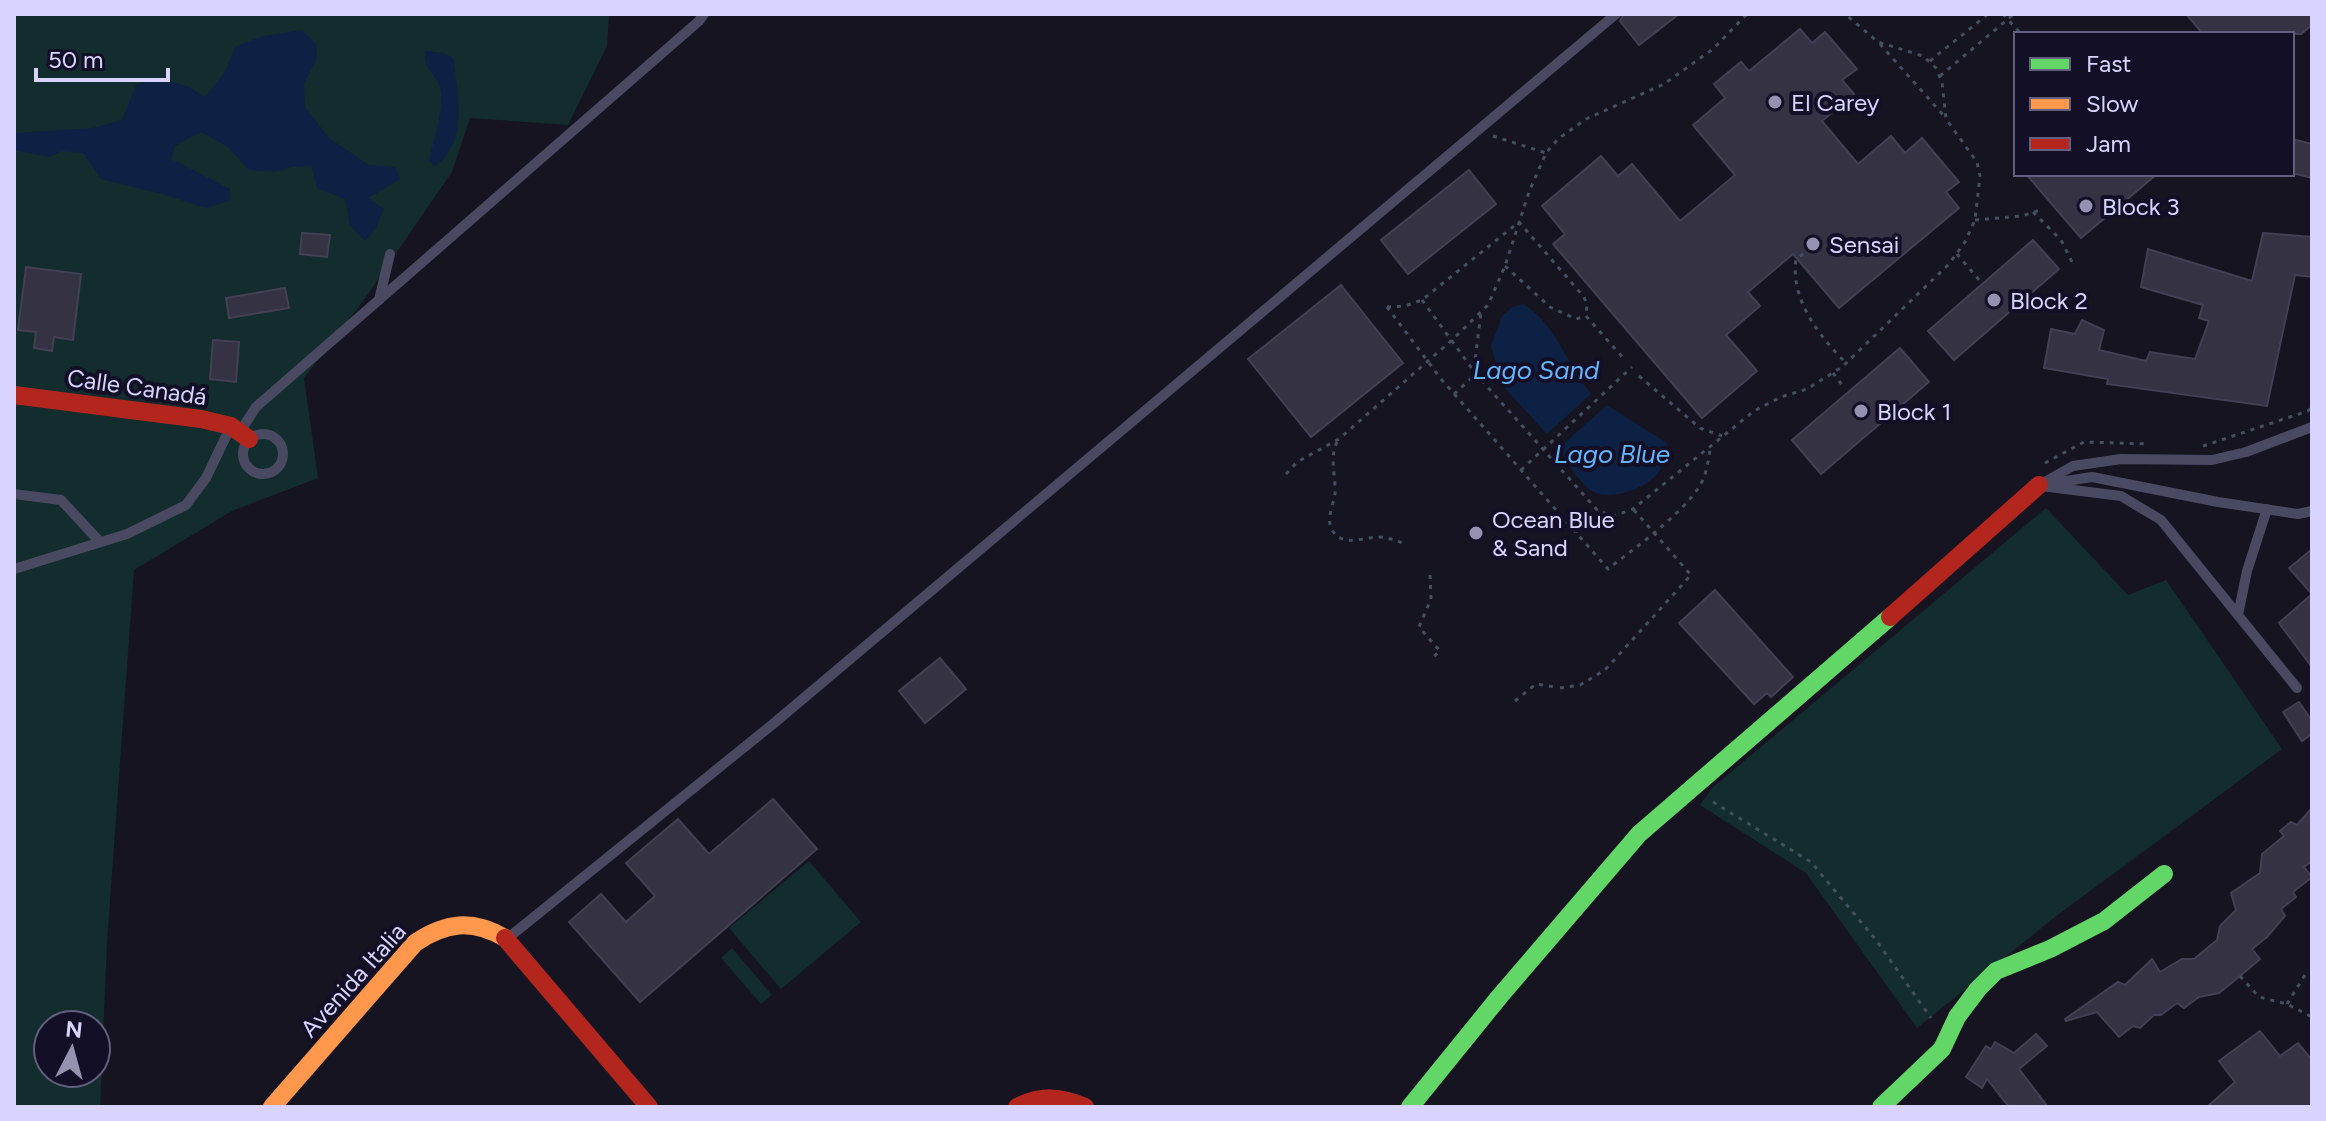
<svg xmlns="http://www.w3.org/2000/svg" width="2326" height="1121" viewBox="0 0 2326 1121" font-family="Figtree,sans-serif">
<style>
.green{fill:#132c2d;fill-rule:evenodd}
.water{fill:#0d2144}
.building{fill:#343243;stroke:#433f54;stroke-width:2}
.lines{fill:none;stroke-linecap:round;stroke-linejoin:round}
.path{stroke:#44505f;stroke-width:3;stroke-dasharray:4 6;stroke-linecap:butt}
.lane{stroke:#4a4962;stroke-width:10}
.fast{stroke:#63d668;stroke-width:18}
.slow{stroke:#ff974d;stroke-width:18}
.jam{stroke:#b3261e;stroke-width:18}
.poi-dot{fill:#9591b1;stroke:#130f26;stroke-width:3}
.labels{text-anchor:middle;dominant-baseline:central;stroke-width:8;stroke-linejoin:round;paint-order:stroke}
.poi-label{font-size:24px;fill:#d9d4ff;stroke:#130f26;text-anchor:start}
.street-label{font-size:24px;fill:#d9d4ff;stroke:#130f26}
.water-label{font-size:26px;font-style:italic;fill:#62b6ff;stroke:#130f26}
</style>
<rect width="100%" height="100%" fill="#161421"/>
<g class="green">
<path d="M14,14H609L607,46L568,125L470,118L452,172L366,297L304,378L318,478L232,511L134,570L107,943L100,1107H14ZM48,1025H96V1073H48Z"/>
<path d="M2046,508L2128,595L2166,580L2282,749L2055,917L1917,1028L1806,873L1700,805L1712,788Z"/>
<path d="M809,861L861,922L781,989L729,928Z"/>
<path d="M732,948L772,995L761,1004L721,958Z"/>
</g>
<g class="water">
<path d="M302,30L317,45L316,61L304,83L305,107L329,138L369,165L395,167L400,179L368,198L384,209L376,228L365,241L350,225L345,199L317,188L311,166L292,167L275,172L249,170L228,147L201,132L175,146L171,159L230,189L229,201L206,208L162,194L101,179L83,153L62,151L49,157L14,150V133L93,128L122,120L136,85L156,78L187,86L205,97L225,72L235,47L260,37Z"/>
<path d="M425,51L444,53L453,58C458,93 469,141 436,166L429,162C433,140 443,115 441,92C439,75 423,72 425,51Z"/>
<path d="M1523,304C1556,324 1567,365 1591,394L1547,434L1502,385L1491,346L1502,316L1513,307Z"/>
<path d="M1607,405L1667,443C1666,455 1665,463 1658,473C1647,488 1612,501 1594,492C1580,486 1566,460 1559,448Z"/>
</g>
<g class="building">
<path d="M1624,14H1679L1639,45L1620,21Z"/>
<path d="M2186,14H2312V25L2301,34H2203Z"/>
<path d="M1800,29L1812,43L1825,32L1857,69L1842,80L1854,94L1822,121L1858,164L1891,136L1905,153L1922,138L1959,182L1946,192L1959,208L1839,308L1793,254L1748,292L1760,306L1726,335L1757,371L1702,418L1553,244L1565,234L1542,206L1601,156L1618,176L1632,164L1680,221L1735,175L1693,125L1725,98L1714,84L1741,62L1749,71Z"/>
<path d="M2292,139L2312,144V178L2292,173Z"/>
<path d="M1469,170L1496,204L1408,274L1381,240Z"/>
<path d="M2026,174H2157L2081,238Z"/>
<path d="M302,233L330,235L327,257L300,254Z"/>
<path d="M2263,233L2312,237V277L2295,275L2267,406L2107,384L2108,379L2044,368L2051,329L2075,334L2082,320L2104,330L2099,350L2146,361L2150,352L2195,359L2209,321L2199,318L2203,305L2141,287L2148,249L2252,281Z"/>
<path d="M2033,240L2059,269L1954,360L1928,331Z"/>
<path d="M26,267L81,274L73,340L54,337L52,351L34,348L36,332L18,330Z"/>
<path d="M1341,285L1403,363L1311,437L1248,359Z"/>
<path d="M285,288L289,308L229,318L226,298Z"/>
<path d="M213,340L239,342L236,382L210,379Z"/>
<path d="M1900,348L1929,382L1821,474L1792,440Z"/>
<path d="M2312,549V667L2279,623L2312,594L2289,568Z"/>
<path d="M1715,590L1793,677L1771,697L1767,693L1754,704L1679,623Z"/>
<path d="M940,658L966,689L925,723L899,691Z"/>
<path d="M2299,702L2312,721V734L2302,741L2283,712Z"/>
<path d="M773,799L817,849L640,1002L569,922L601,894L626,922L655,896L626,863L678,819L709,854Z"/>
<path d="M2312,808V861L2304,867L2312,877L2293,892L2296,897L2281,909L2285,916L2267,937L2252,949L2260,959L2240,976L2219,993L2199,997L2184,1008L2177,1003L2161,1015H2154L2140,1028L2133,1026L2119,1037L2097,1012L2066,1021L2065,1019L2118,982L2125,985L2152,959L2160,972L2182,959H2194L2217,940L2220,926L2236,910L2231,893L2260,873L2262,854L2284,836L2280,831L2291,822L2297,825Z"/>
<path d="M2260,1031L2280,1056L2298,1043L2312,1060V1107H2207L2235,1082L2219,1061Z"/>
<path d="M2036,1034L2047,1046L2019,1069L2048,1107H2009L1987,1079L1982,1088L1966,1077L1986,1046L1991,1049L1995,1042L2014,1053Z"/>
</g>
<g class="lines">
<g class="path">
<path d="M2003,14L2021,34"/>
<path d="M1880,44L1944,116"/>
<path d="M1930,61L1988,14"/>
<path d="M1940,76L2014,14"/>
<path d="M1493,136L1546,153"/>
<path d="M2033,212L2061,240L2073,264"/>
<path d="M1975,220L2022,216L2043,209"/>
<path d="M1803,254L1796,259C1790,299 1819,336 1846,363"/>
<path d="M1957,254L1980,281"/>
<path d="M1505,266L1550,307L1576,319L1586,316L1624,359"/>
<path d="M1422,300L1476,374L1598,511L1614,516L1633,509L1754,411L1781,397L1807,389L1842,367L1949,264L1965,242L1975,220L1980,176L1977,162L1946,119L1942,82L1936,68L1923,56L1878,42L1845,14"/>
<path d="M1387,307L1441,379L1608,569C1636,547 1680,516 1699,487C1706,476 1708,463 1710,450"/>
<path d="M1387,307L1405,306L1422,300L1519,222L1584,297L1587,305L1586,316"/>
<path d="M1474,368L1481,313"/>
<path d="M1833,373L1845,389"/>
<path d="M1639,376L1700,428L1722,436"/>
<path d="M1454,394L1475,375"/>
<path d="M1337,442C1329,459 1336,476 1335,493C1334,503 1328,515 1330,524C1337,550 1363,537 1380,537C1389,538 1396,540 1405,544"/>
<path d="M2203,446L2308,411L2312,407"/>
<path d="M2045,463L2084,442L2148,444"/>
<path d="M1521,470L1632,367"/>
<path d="M1286,474L1297,462L1339,439L1452,340L1488,305L1505,266L1529,192L1546,153L1558,139L1586,119L1664,84L1713,49L1747,14"/>
<path d="M1576,532L1598,511"/>
<path d="M1430,575L1431,599L1419,627L1440,651L1432,658"/>
<path d="M1560,688L1580,685L1605,670L1691,575L1633,509"/>
<path d="M1515,701L1536,684L1555,687"/>
<path d="M1713,802L1811,862L1876,940L1931,1018"/>
<path d="M2240,976L2259,997L2287,1004L2312,1017"/>
<path d="M2287,1004L2305,975L2312,974"/>
</g>
<g class="lane">
<path d="M379,300L390,254"/>
<path d="M241,430L256,407L699,21L704,14"/>
<circle cx="263" cy="454" r="20"/>
<path d="M2053,483L2092,477L2218,502L2298,514L2312,511"/>
<path d="M2041,484L2073,466L2121,459L2212,460L2246,452L2312,427"/>
<path d="M2041,486L2121,496L2161,520L2297,688"/>
<path d="M14,494L61,500L100,542"/>
<path d="M14,569L127,534L186,505L206,478L230,428"/>
<path d="M2238,615L2247,571L2267,509"/>
<path d="M508,938L773,724L1616,14"/>
</g>
<g class="fast">
<path d="M1410,1107L1500,996L1639,834L1890,617"/>
<path d="M1881,1107L1942,1049L1957,1017L1978,989L1996,971L2050,949L2104,921L2164,874"/>
</g>
<path class="slow" d="M272,1107L415,943C446,922 472,919 505,938"/>
<g class="jam">
<path d="M14,395L201,419L231,426L249,439"/>
<path d="M1890,617L2039,485"/>
<path d="M505,938L649,1107"/>
<path d="M1017,1107C1041,1095 1061,1096 1085,1107"/>
</g>
</g>
<g class="poi-dot">
<circle cx="1775" cy="102" r="8"/>
<circle cx="2086" cy="206" r="8"/>
<circle cx="1813" cy="244" r="8"/>
<circle cx="1994" cy="300" r="8"/>
<circle cx="1861" cy="411" r="8"/>
<circle cx="1476" cy="533" r="8"/>
</g>
<g class="labels">
<g class="poi-label">
<text x="1791" y="102">El Carey</text>
<text x="2102" y="206">Block 3</text>
<text x="1829" y="244">Sensai</text>
<text x="2010" y="300">Block 2</text>
<text x="1877" y="411">Block 1</text>
<text x="1492" y="519">Ocean Blue<tspan x="1492" dy="28">&amp; Sand</tspan></text>
</g>
<g class="street-label">
<text transform="translate(137 387) rotate(8)">Calle Canadá</text>
<text transform="translate(353 980) rotate(-48)">Avenida Italia</text>
</g>
<g class="water-label">
<text x="1536" y="370">Lago Sand</text>
<text x="1612" y="454">Lago Blue</text>
</g>
</g>
<rect width="2326" height="1121" fill="none" stroke="#d9d4ff" stroke-width="32"/>
<rect x="2014" y="32" width="280" height="144" fill="#130f26" stroke="#625e7d" stroke-width="2"/>
<rect x="2030" y="58" width="40" height="12" fill="#63d668" stroke="#625e7d" stroke-width="2"/>
<text x="2086" y="72" font-size="24" fill="#d9d4ff">Fast</text>
<rect x="2030" y="98" width="40" height="12" fill="#ff974d" stroke="#625e7d" stroke-width="2"/>
<text x="2086" y="112" font-size="24" fill="#d9d4ff">Slow</text>
<rect x="2030" y="138" width="40" height="12" fill="#b3261e" stroke="#625e7d" stroke-width="2"/>
<text x="2086" y="152" font-size="24" fill="#d9d4ff">Jam</text>
<g transform="translate(72 1049) rotate(6)"><circle r="38" fill="#130f26" stroke="#625e7d" stroke-width="2"/>
<path d="M0-6L14 30L0 20L-14 30Z" fill="#9591b1"/>
<text y="-12" font-size="22" font-weight="bold" text-anchor="middle" fill="#d9d4ff">N</text>
</g>
<path d="M36 68v12h132v-12" fill="none" stroke="#d9d4ff" stroke-width="4"/>
<text x="48" y="68" font-size="24" fill="#d9d4ff" stroke="#130f26" stroke-width="6" paint-order="stroke">50 m</text>
</svg>
